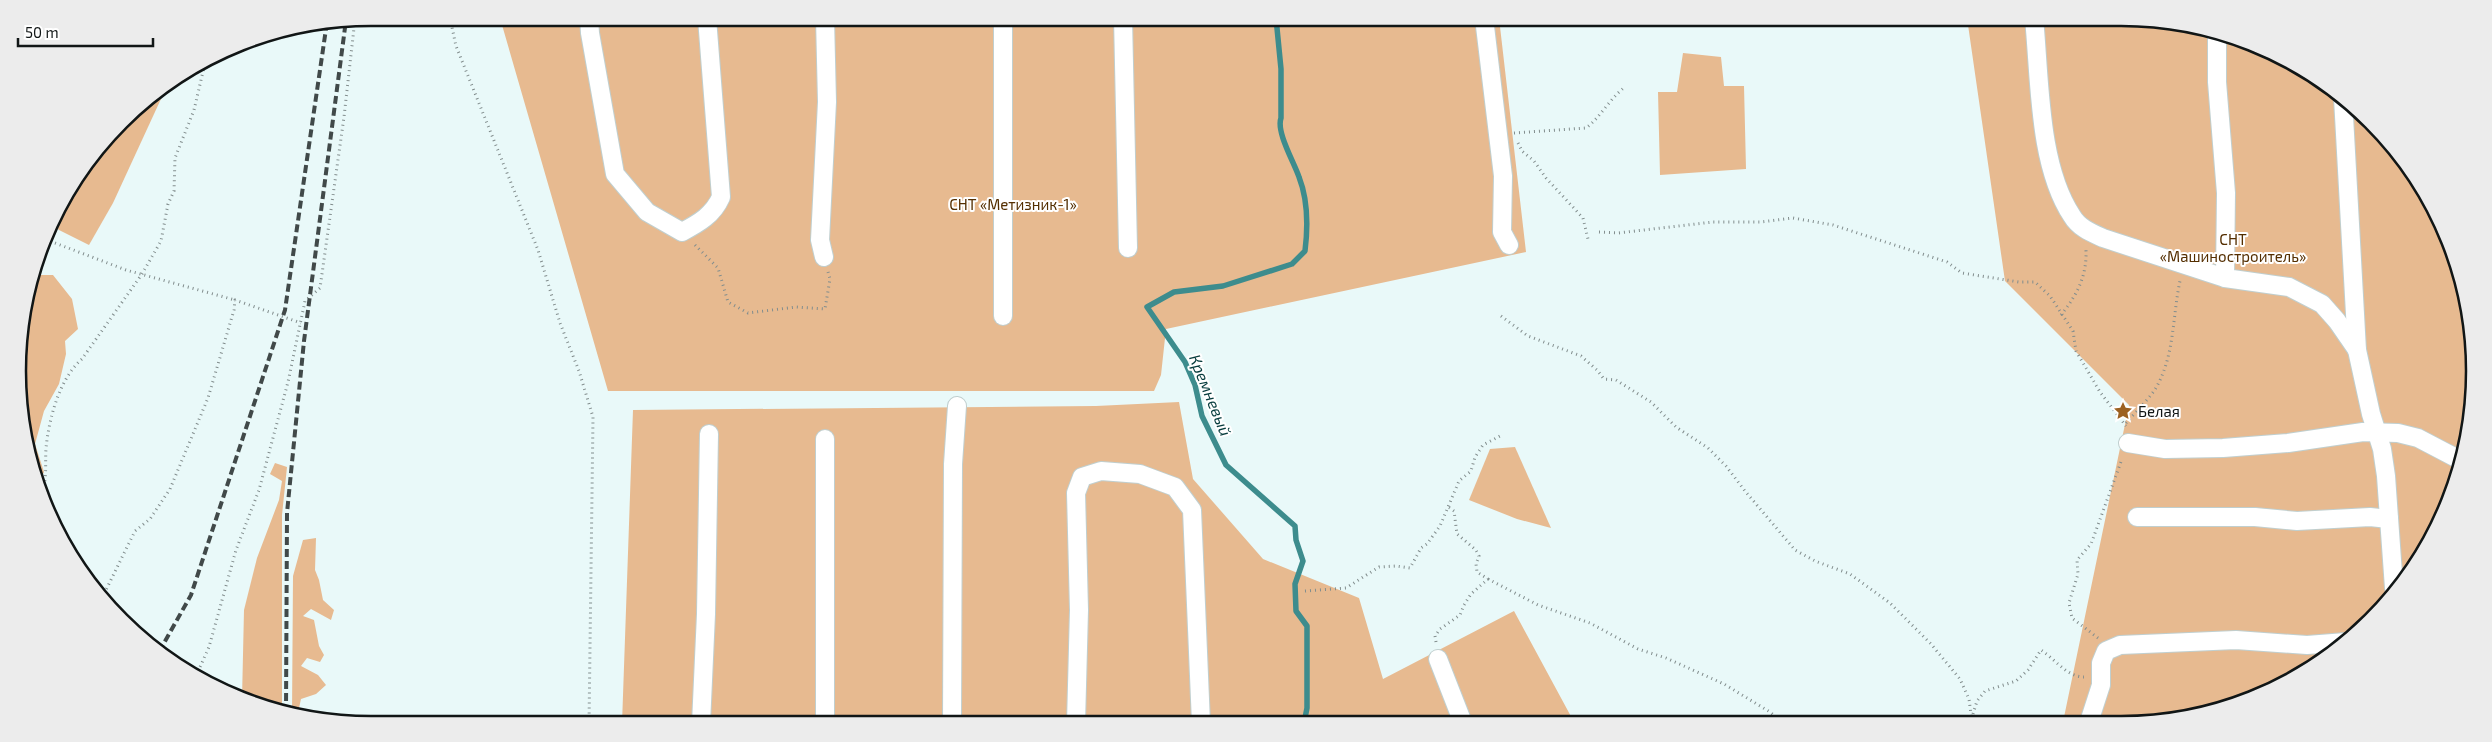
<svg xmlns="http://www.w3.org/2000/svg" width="2492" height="742" viewBox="0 0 2492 742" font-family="'Exo 2',sans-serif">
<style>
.green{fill:#e7ba90}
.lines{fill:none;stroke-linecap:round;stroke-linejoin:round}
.stream{stroke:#3d8c8d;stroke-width:5.5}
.minor-casing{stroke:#c0cfcf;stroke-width:20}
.path{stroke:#828d8d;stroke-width:3;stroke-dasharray:1 4;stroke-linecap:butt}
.minor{stroke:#fff;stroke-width:18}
.rail{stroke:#414949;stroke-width:4;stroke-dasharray:8 4;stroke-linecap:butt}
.labels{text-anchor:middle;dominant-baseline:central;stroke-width:4;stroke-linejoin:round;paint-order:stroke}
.park-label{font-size:15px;fill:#542e00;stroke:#fff}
.poi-label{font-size:15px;fill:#111616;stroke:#fff;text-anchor:start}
.water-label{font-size:16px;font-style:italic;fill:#063c3d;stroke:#fff}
.rim{fill:none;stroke:#111616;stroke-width:2.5}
</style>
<rect width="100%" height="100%" fill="#e9f9f9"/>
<g class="green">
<path d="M500,18H1499L1526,252L1166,329L1161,375L1154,391H608Z"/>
<path d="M1967,18H2121L2190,24L2257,45L2318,77L2371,121L2415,175L2448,236L2468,302L2474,371L2468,440L2427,547L2354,637L2277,688L2167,722H2063L2129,405L2005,281Z"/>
<path d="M1683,53L1721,57L1724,86H1744L1746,169L1660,175L1658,92H1677Z"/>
<path d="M166,88L113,203L89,245L59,230L51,223L54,214L91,156L138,105Z"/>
<path d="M36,275H53L72,299L78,329L65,341L66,354L59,384L44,411L35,444L44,472L39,483C19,439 14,375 20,326C23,309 31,291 36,275Z"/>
<path d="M1179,402L1193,479L1263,559L1359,598L1383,679L1514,611L1574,722L622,724L633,410L1096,406Z"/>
<path d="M1515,447L1551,528L1517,519L1469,500L1490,449Z"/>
<path d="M275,463L287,467L282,515V712L242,699L244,610L257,558L279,500L282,481L270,474Z"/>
<path d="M316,538L315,570L319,580L323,600L334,610L331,620L311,609L303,616L314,620L319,646L324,655L320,662L307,658L301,666L318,675L326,685L316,694L301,699L299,708L320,714L323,720L292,715L293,576L303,540Z"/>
</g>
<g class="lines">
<path class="stream" d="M1276,18L1281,69V118C1276,132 1294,162 1299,177C1308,200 1308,227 1305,251L1292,264L1223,286L1174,292L1147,307L1185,362L1195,385L1202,416L1226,465L1295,526L1296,540L1303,561L1295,584L1296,611L1307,626V708L1304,723"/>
<g class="minor-casing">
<g id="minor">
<path d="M589,18L590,33L615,174L647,212L682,232C699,223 713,215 721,197L707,18"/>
<path d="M1003,18V316"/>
<path d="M1123,18L1128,248"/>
<path d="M1484,18L1503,176L1502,232L1509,245"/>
<path d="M2034,18C2040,78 2038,165 2072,216C2079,228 2092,233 2103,238L2225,278"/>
<path d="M2217,33V82L2226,193L2225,278L2289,287L2322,304L2337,321L2357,350"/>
<path d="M2343,98L2357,350L2371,414L2382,449L2386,476L2394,588"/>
<path d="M824,257L820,240L827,102L825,18"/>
<path d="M825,439V724"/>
<path d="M2128,443L2165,449L2223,448L2288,443L2363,432L2398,433L2418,438L2460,460"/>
<path d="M2137,517H2255L2297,521L2370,517L2389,519"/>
<path d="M1438,659L1463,723"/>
<path d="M2089,722L2101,685V663L2106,651L2120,645L2236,640L2307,645L2346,642"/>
<path d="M1076,723L1079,610L1076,493L1082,477L1101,471L1140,474L1175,487L1192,510L1201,723"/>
<path d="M701,724L706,614L709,434"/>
<path d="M952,724L953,464L957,406"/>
</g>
</g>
<g class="path">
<path d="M450,18L456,46L538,250L560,323L579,371L593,417L589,724"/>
<path d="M1514,133L1586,128C1601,117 1609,99 1625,87"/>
<path d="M1518,143L1522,151L1534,161L1546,178L1583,218L1588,239"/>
<path d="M1599,232L1618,233L1713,222H1761L1793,218L1833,225L1947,262L1962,273L2019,282H2035L2050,296L2073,331L2076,351L2100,392L2126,426"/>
<path d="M47,237L55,243L126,270L235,300"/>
<path d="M695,245L718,268L728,302L748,313L796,307L825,309L830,279L828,272"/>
<path d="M2061,315C2077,295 2087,276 2086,250"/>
<path d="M1501,316L1528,336L1581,356L1597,370L1604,379L1616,380L1651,402L1676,427L1708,448L1726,466L1745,491L1795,550L1815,561L1850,574L1890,603L1931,644L1960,679L1969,699L1972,722"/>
<path d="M2126,423C2135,413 2146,402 2154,391C2175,358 2172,318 2180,281"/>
<path d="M43,491C47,474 45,465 46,448C49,419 59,379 82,359L142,274L161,241L168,204L174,191L175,158L194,110L205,63"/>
<path d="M1488,579L1538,605L1590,623L1638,649L1666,658L1724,684L1770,712L1782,722"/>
<path d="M1305,591L1346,588L1379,567L1396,566L1410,568L1421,548L1427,544L1440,526L1459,481L1471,471L1475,457L1483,445L1500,436"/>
<path d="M102,598L135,531L150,519L170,489L208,398L234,310L235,300L301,323"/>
<path d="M2098,638L2072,618L2069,603L2078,574L2077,560L2091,544L2122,459"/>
<path d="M1436,642L1435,636L1440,629L1460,615L1464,605L1471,594L1488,579L1477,572L1476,564L1479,556L1476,550L1457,534L1454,511L1447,506"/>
<path d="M196,676L209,647L236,550L259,490L288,382L305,301L320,288L344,117L355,19"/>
<path d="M1973,714L1977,701L1985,691L2016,681L2028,670L2041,650C2055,659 2067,677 2084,677"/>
</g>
<use href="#minor" class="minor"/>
<g class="rail">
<path d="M159,652L191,595L285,310L327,22"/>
<path d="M286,713L287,513L304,341L346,20"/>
</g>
</g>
<defs>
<g id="sight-bare" transform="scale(1.5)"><path d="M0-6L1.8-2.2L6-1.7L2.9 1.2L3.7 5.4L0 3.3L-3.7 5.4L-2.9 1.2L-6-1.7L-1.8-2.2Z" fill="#9c6121" stroke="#fff" stroke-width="2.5" paint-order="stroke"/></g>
</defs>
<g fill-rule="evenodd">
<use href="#sight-bare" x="2123" y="411"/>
</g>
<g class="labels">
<g class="park-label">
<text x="1013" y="204">СНТ «Метизник-1»</text>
<text x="2233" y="239">СНТ<tspan x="2233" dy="17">«Машиностроитель»</tspan></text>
</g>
<g class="poi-label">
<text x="2138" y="411">Белая</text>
</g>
<g class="water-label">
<text transform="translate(1211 395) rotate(68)">Кремневый</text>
</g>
</g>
<path d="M0 0H2492V742H0ZM371 26H2121A345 345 0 0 1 2466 371V371A345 345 0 0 1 2121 716H371A345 345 0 0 1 26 371V371A345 345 0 0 1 371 26Z" fill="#ececec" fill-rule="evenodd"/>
<path class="rim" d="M371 26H2121A345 345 0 0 1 2466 371V371A345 345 0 0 1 2121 716H371A345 345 0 0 1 26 371V371A345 345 0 0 1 371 26Z"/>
<path d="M18 38v8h135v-8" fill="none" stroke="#111616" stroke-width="2.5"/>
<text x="25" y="38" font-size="15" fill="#111616" stroke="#ffffff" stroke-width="4" paint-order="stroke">50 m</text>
</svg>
